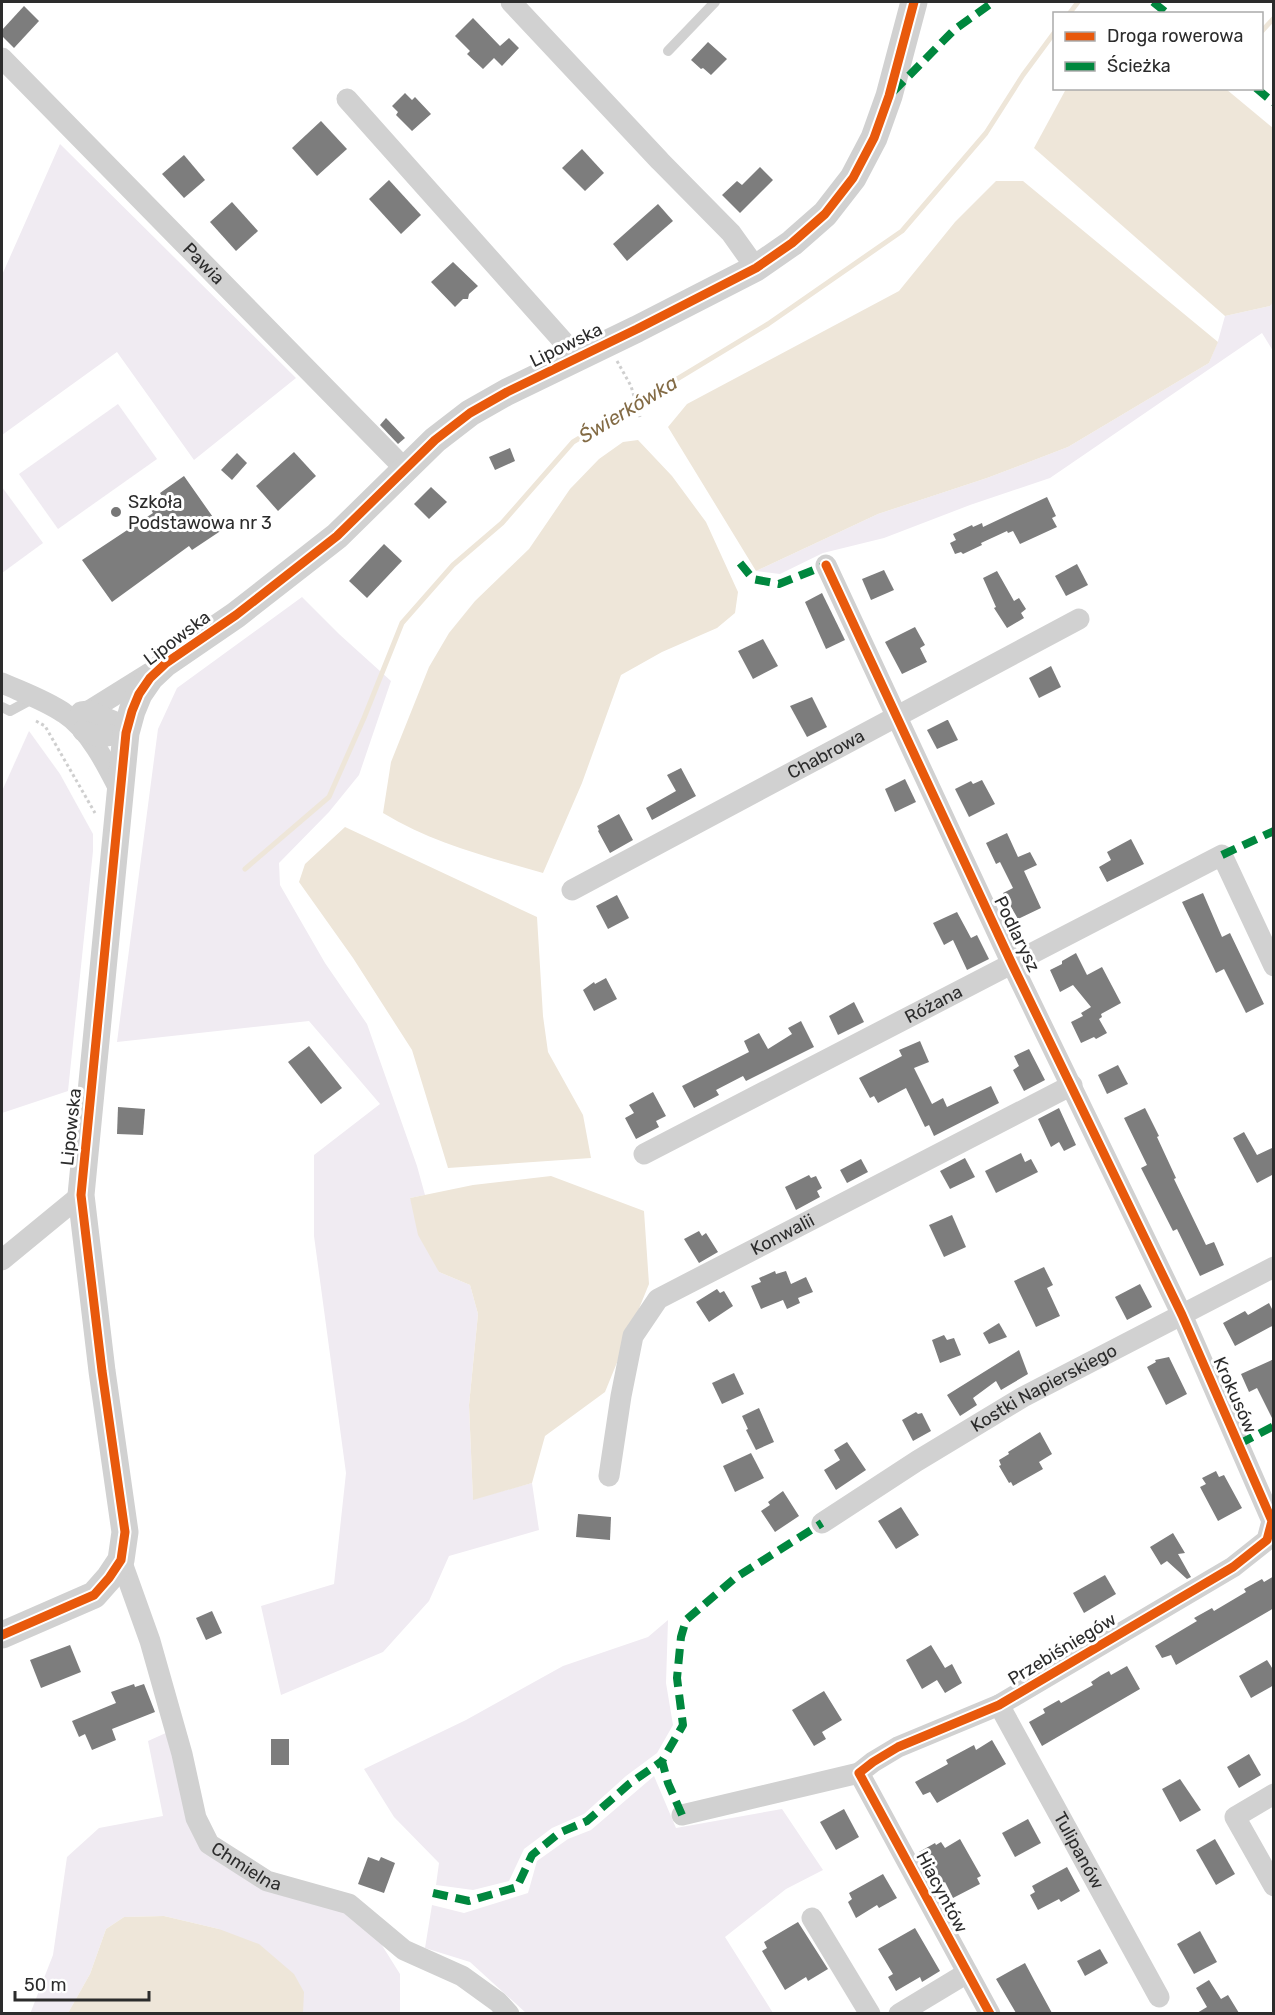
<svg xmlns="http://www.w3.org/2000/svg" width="1275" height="2015" viewBox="0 0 1275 2015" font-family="Rubik,sans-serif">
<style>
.green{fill:#f0ebf2}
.water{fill:#eee6d9}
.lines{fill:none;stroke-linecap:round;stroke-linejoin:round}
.stream{stroke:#eee6d9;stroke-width:5}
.building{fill:#7d7d7d}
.path{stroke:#cfcfcf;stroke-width:3;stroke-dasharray:3 3;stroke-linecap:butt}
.service{stroke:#d1d1d1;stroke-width:10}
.minor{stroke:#d1d1d1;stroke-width:21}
.tertiary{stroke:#d1d1d1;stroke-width:27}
.quiet{stroke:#00873e;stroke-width:8;stroke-dasharray:15 8;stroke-linecap:butt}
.cycleway-casing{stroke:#fff;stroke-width:13}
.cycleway{stroke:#e8590c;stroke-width:9}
.poi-dot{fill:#767676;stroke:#fff;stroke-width:2}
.labels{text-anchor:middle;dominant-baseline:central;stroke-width:6;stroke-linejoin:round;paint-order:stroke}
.street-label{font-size:18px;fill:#2c2c2c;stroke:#fff}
.poi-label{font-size:18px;fill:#2c2c2c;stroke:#fff;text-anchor:start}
.water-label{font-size:20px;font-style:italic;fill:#836b45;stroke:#fff}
</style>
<rect width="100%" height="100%" fill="#fff"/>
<g class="green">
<path d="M60,144L296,378L194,460L117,352L2,435V275Z"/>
<path d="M1273,301V351L1262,333L1050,478L970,505L884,538L823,553L780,574L756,571L878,514L987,478L1068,447L1209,363L1218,341L1225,316L1270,306Z"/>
<path d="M118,404L157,459L58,529L19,474Z"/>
<path d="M2,487L43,543L2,573Z"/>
<path d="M302,597L339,634L391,681L359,775L329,812L279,863L280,885L325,963L367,1024L417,1166L425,1195L410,1198L439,1272L470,1285L478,1314L469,1405L473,1499L532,1483L539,1530L449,1556L429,1601L383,1652L281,1695L261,1606L334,1584L346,1473L314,1236V1155L380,1104L309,1021L117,1042L158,729L177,688Z"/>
<path d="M29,731L60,774L93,834V851L68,1091L2,1113V791Z"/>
<path d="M668,1620L666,1683L673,1725L657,1753L626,1776L584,1814L552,1828L524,1849L509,1881L473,1890L436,1885L439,1863L394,1817L364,1769L466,1720L563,1666L648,1637Z"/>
<path d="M168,1732L197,1841L342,1909L373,1931L400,1974V2013H303V1992L219,1929L164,1916L124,1917L106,1929L90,1974L68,2013L30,2014L53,1955L67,1857L99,1828L163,1816L148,1741Z"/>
<path d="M654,1776L676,1828L782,1809L823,1870L786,1889L725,1937L773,2013H526L470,1962L425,1948L432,1905L464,1913L528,1893L537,1861L568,1839L591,1830Z"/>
</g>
<g class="water">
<path d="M1066,89H1226L1273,128L1274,301L1270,306L1225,316L1034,148Z"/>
<path d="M996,181H1023L1218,342L1209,363L1068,447L987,478L878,514L756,571L668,427L687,404L899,291L955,222Z"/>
<path d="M638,440L672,476L706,522L738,592L735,613L717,628L662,652L621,675L582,783L543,873C488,857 432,843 383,813L391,762L429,667L449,633L475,601L529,549L570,489L599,459L623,442Z"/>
<path d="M345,827L537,917L543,1016L548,1052L583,1115L591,1158L448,1168L412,1050L353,958L299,882L305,864Z"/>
<path d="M551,1176L644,1211L649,1284L605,1392L545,1436L532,1483L473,1500L469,1405L478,1314L470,1285L439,1272L418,1235L410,1198L473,1185Z"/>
<path d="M164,1916L219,1929L259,1944L294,1974L304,1992L303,2013H68L90,1974L106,1929L124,1917Z"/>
</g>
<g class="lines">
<g class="stream">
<path d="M1069,14L1078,2"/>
<path d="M1262,31L1274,18"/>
<path d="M245,869L329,797L364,718L402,623L453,565L502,523L573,442L768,324L902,231L986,133L1023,75L1054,33"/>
</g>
</g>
<g class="building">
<path d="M24,6L39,21L14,48L2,36V30Z"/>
<path d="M473,18L500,46L509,38L519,48L502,66L494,58L483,69L467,54L470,51L455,36Z"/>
<path d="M708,42L727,59L711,75L703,68L701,69L691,60Z"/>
<path d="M405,93L412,100L415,97L431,114L412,131L396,115L398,112L392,106Z"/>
<path d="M321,121L347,149L317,176L292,148Z"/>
<path d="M582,149L604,173L585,191L562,168Z"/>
<path d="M184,155L205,180L184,198L162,174Z"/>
<path d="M760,167L773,180L740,213L722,195L737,181L742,185Z"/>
<path d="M389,180L421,215L401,234L369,199Z"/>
<path d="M232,202L258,231L236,251L210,222Z"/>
<path d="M658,204L673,221L627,261L613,244Z"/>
<path d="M453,262L478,286L469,294L468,299H463L455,307L431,282Z"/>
<path d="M386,418L405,438L398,444L380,425Z"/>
<path d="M510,448L515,461L495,470L489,457Z"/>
<path d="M294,452L316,476L278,511L256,486Z"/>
<path d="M237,453L247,463L232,480L221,470Z"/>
<path d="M184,476L222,530L192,550L189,546L112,602L82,560L153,513L150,508L164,499L160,493Z"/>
<path d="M431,487L447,502L429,519L414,504Z"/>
<path d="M1047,497L1056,516L1052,518L1057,527L1020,544L1013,531L1008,533L1007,531L981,543L982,545L963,554L961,552L955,554L950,543L956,540L953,534L972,525L973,527L982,523L983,527Z"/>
<path d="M384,544L402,561L367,598L349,581Z"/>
<path d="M1077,564L1088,585L1066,596L1055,576Z"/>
<path d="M884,570L894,590L871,600L862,579Z"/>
<path d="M997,571L1014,601L1019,598L1026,609L1021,613L1024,618L1007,628L994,608L996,607L983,578Z"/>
<path d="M822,593L845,640L826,649L805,602Z"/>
<path d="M915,627L925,645L920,648L927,662L902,674L885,642Z"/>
<path d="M763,639L778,666L753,679L738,651Z"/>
<path d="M1051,666L1061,687L1039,698L1029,678Z"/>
<path d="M812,697L827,727L807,737L790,706Z"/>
<path d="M947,720H948L958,740L937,749L927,730Z"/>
<path d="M681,768L696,796L652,820L646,808L676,791L667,775Z"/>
<path d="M905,779L916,802L895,812L885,789Z"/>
<path d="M982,780L995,804L969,817L955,789L971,781L973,784Z"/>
<path d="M619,814L633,840L610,853L598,831L599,830L597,826Z"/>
<path d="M1007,833L1018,857L1030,852L1037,865L1024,871L1041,908L1018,919L1003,893L1013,888L1000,862L996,864L986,843Z"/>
<path d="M1131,839L1144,864L1107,882L1099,867L1111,860L1107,852Z"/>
<path d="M1203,893L1222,937L1230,933L1264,1004L1246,1013L1224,969L1216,973L1182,902Z"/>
<path d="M617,895L629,918L608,929L596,906Z"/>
<path d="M957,912L971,938L977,935L989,959L967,970L953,940L944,945L933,923Z"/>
<path d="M1076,953L1087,975L1102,967L1121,1003L1101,1014L1102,1017L1099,1019L1107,1033L1096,1039L1094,1037L1081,1043L1071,1022L1083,1016L1081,1013L1091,1007L1073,985L1060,992L1050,970L1062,964V961Z"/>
<path d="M606,978L617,999L594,1011L583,990L594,982L595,984Z"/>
<path d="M854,1002L864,1022L838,1035L829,1016Z"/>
<path d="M801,1021L814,1047L746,1081L743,1076L716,1090L719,1095L694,1108L682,1086L749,1052L744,1041L759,1033L768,1049L792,1034L788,1028Z"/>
<path d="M920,1041L929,1062L914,1068L932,1104L943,1098L947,1107L991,1086L999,1103L934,1136L929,1125L925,1127L906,1088L878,1103L874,1096L870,1098L859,1078L902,1056L899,1050Z"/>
<path d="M309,1046L342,1088L321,1104L288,1062Z"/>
<path d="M1029,1049L1045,1080L1024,1091L1013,1070L1019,1066L1014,1056Z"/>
<path d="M1118,1065L1128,1084L1107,1094L1098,1075Z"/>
<path d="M653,1092L666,1116L656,1121L659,1127L636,1139L625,1118L634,1113L629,1105Z"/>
<path d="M118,1107L145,1109L143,1135L117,1134Z"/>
<path d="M1059,1108L1076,1145L1064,1151L1059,1142L1051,1147L1038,1119Z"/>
<path d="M1145,1108L1159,1136L1157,1137L1176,1178L1174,1179L1206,1245L1214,1242L1224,1265L1200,1276L1177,1229L1173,1231L1141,1168L1147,1165L1124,1118Z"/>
<path d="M1244,1132L1257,1155L1274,1147V1174L1257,1183L1233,1138Z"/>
<path d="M1021,1153L1025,1162L1031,1159L1038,1172L996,1193L985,1171Z"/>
<path d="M965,1158L975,1177L950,1189L940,1171Z"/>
<path d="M861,1159L868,1172L847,1183L840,1170Z"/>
<path d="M809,1175L811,1178L816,1176L822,1188L817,1191L820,1197L796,1210L785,1187Z"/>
<path d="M952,1215L966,1247L944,1257L929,1225Z"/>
<path d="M699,1231L702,1236L706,1233L718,1252L699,1263L684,1239Z"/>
<path d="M1044,1267L1053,1285L1047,1288L1060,1316L1036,1327L1014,1281Z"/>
<path d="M775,1271L776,1274L786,1271L791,1284L806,1277L813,1292L798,1298L800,1303L787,1309L783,1300L761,1309L751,1286L761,1282L759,1278Z"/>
<path d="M1140,1284L1152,1307L1127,1320L1115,1297Z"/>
<path d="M717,1289L720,1293L724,1291L733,1306L709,1322L696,1302Z"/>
<path d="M1269,1303L1274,1313V1325L1235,1346L1223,1323L1245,1311L1248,1315Z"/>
<path d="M999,1323L1007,1337L989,1344L983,1333Z"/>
<path d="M944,1335L947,1340L954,1338L961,1355L940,1363L932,1340Z"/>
<path d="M1019,1350L1028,1374L1001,1390L996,1381L973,1398L977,1405L960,1416L947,1395Z"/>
<path d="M1169,1357L1187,1394L1166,1405L1147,1367L1156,1362L1155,1360Z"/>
<path d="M1274,1359V1422L1257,1388L1249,1392L1241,1374Z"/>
<path d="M734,1373L744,1394L722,1404L712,1383Z"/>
<path d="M759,1408L774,1442L756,1450L746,1430L748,1429L742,1416Z"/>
<path d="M916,1412L918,1414L922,1413L931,1431L913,1441L902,1420Z"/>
<path d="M1040,1432L1052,1454L1039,1462L1043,1469L1013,1486L1011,1482L1009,1483L999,1466L1001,1465L999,1460L1009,1454L1008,1452Z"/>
<path d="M847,1442L866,1470L836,1490L824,1470L840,1460L834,1450Z"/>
<path d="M751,1453L764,1478L735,1492L723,1466Z"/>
<path d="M1216,1471L1219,1477L1224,1475L1242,1508L1218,1521L1200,1487L1206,1484L1202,1478Z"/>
<path d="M783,1491L799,1516L775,1532L761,1511L770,1505L768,1502Z"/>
<path d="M901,1507L919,1535L896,1549L878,1521Z"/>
<path d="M578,1514L611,1517L610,1540L576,1537Z"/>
<path d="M1173,1533L1185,1553L1178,1554L1191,1577L1187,1579L1167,1561L1161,1565L1150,1547Z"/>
<path d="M1105,1575L1116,1594L1084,1613L1073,1593Z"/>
<path d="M1274,1576V1608L1176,1665L1171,1655L1162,1658L1155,1646L1197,1621L1194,1618L1212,1608L1214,1611L1246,1592L1244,1589L1262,1579L1264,1582Z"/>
<path d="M212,1611L222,1633L206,1640L196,1618Z"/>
<path d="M70,1645L81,1672L41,1688L30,1660Z"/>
<path d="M931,1645L945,1668L952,1664L962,1683L945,1693L937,1680L922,1689L906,1660Z"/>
<path d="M1267,1660L1274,1671V1685L1251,1698L1239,1676Z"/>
<path d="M1127,1666L1140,1689L1042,1746L1029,1722L1045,1713L1043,1709L1059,1700L1061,1703L1093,1685L1091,1682L1100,1676L1109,1671L1111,1675Z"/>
<path d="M134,1684L135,1687L144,1684L155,1712L112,1729L116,1740L92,1750L85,1734L79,1737L72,1721L116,1703L111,1692Z"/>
<path d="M824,1691L842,1720L822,1732L826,1739L814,1746L792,1710Z"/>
<rect x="271" y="1739" width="18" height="26"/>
<path d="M992,1740L1006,1764L937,1803L930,1792L923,1795L915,1782L948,1764L946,1760L974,1745L976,1750Z"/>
<path d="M1249,1754L1261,1775L1239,1788L1227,1767Z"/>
<path d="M1180,1779L1201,1810L1180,1822L1162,1789Z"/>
<path d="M844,1809L859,1837L836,1850L820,1822Z"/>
<path d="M1028,1819L1041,1843L1015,1857L1002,1833Z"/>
<path d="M960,1839L981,1876L977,1878L980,1884L953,1898L945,1882L941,1885L919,1852L935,1843L936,1845L941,1842L945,1848Z"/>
<path d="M1215,1839L1235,1874L1216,1885L1196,1850Z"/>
<path d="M368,1857L379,1861L381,1857L395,1863L384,1893L358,1884Z"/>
<path d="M1067,1867L1080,1891L1061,1902L1059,1899L1038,1910L1030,1895L1035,1892L1032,1886Z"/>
<path d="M883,1874L897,1898L879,1908L877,1905L856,1918L848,1902L852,1899L849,1893Z"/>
<path d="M798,1922L828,1969L808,1981L806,1977L785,1990L762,1951L767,1948L764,1942Z"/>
<path d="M915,1928L940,1971L922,1982L920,1977L896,1991L888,1977L893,1974L878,1949Z"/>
<path d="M1200,1931L1217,1962L1194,1974L1177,1944Z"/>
<path d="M1100,1949L1108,1963L1085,1976L1077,1961Z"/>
<path d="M1025,1963L1034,1980L1052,2013H1016L996,1979Z"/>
<path d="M1209,1980L1221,1999L1228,1995L1239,2013H1197L1207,2007L1196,1988Z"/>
</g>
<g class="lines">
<g class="path">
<path d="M617,361L631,386L640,417"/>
<path d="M36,721L45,726L95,813"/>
</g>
<g class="service">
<path d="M668,51L715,2"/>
<path d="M2,707L10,711L34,698"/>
</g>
<g class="minor">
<path d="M511,2L660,161L731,233L756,268"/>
<path id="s1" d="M2,58L405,469"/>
<path d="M347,99L578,358"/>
<path d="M826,565L1012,964L1182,1315L1272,1521L1267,1540L1233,1567L999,1705L898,1747L873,1762L859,1773L990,2014"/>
<path d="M2,683C22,692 45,700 64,713C89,729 107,765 120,791"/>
<path d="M89,711L150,673"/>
<path d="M81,712L89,711L127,727"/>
<path d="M83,731L101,737L126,733"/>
<path id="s2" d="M572,890L1079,619"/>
<path id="s3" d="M644,1154L1222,855L1274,966"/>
<path d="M2,1260L81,1195"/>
<path id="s4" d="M609,1476L621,1396L633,1336L658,1299L1072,1085"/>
<path id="s5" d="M822,1523L917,1461L1023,1397L1274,1267"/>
<path id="s6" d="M121,1560L150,1641L182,1754L196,1818L209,1844L267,1881L349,1904L404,1950L462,1976L498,2002L509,2014"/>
<path id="s7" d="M999,1705L1159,1997"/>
<path d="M1274,1794L1235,1817L1274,1886"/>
<path d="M682,1815L859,1773"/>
<path d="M812,1918L870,2014"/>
<path d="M899,2014L967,1973"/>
</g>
<path class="tertiary" d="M2,1635L94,1595L109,1578L121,1560L125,1532L102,1371L81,1195L126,733L132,711L139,694L150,678L166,663L236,615L337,536L435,440L470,413L507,392L637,329L756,268L792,243L825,214L853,178L874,138L889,96L914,2"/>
<g class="quiet">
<path d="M1153,2L1168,14"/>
<path d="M1256,88L1274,103"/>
<path d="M893,92L954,30L993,2"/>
<path d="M740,563L753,579L779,584L826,565"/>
<path d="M1222,855L1274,831"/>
<path d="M1239,1444L1274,1426"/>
<path d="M682,1815L668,1783L662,1761L683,1725L677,1678L681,1637L686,1620L735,1578L822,1523"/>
<path d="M433,1893L469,1901L517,1887L532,1855L559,1833L587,1821L629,1784L662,1761"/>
</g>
<g class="cycleway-casing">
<g id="cycleway">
<path d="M826,565L1012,964L1182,1315L1272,1521L1267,1540L1233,1567L999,1705L898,1747L873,1762L859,1773L990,2014"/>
<path d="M2,1635L94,1595L109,1578L121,1560L125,1532L102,1371L81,1195L126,733L132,711L139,694L150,678L166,663L236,615L337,536L435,440L470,413L507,392L637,329L756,268L792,243L825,214L853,178L874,138L889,96L914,2"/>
</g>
</g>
<use href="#cycleway" class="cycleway"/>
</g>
<circle class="poi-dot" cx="116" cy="512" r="6"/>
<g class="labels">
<g class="street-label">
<text stroke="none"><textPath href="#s1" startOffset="288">Pawia</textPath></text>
<text transform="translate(566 345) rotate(-26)">Lipowska</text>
<text transform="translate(177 638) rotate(-37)">Lipowska</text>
<text stroke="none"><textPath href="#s2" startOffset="288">Chabrowa</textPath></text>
<text transform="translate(1017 934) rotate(64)">Podlarysz</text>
<text stroke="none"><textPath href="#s3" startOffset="326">Różana</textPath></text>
<text transform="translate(71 1127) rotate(-84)">Lipowska</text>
<text stroke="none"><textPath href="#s4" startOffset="327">Konwalii</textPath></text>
<text stroke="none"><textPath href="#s5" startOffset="260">Kostki Napierskiego</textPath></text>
<text transform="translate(1235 1395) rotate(66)">Krokusów</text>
<text transform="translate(1062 1649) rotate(-31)">Przebiśniegów</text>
<text stroke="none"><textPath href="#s7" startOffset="166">Tulipanów</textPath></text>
<text stroke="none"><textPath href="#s6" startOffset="342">Chmielna</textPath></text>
<text transform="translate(942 1892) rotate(62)">Hiacyntów</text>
</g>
<g class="poi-label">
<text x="128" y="502">Szkoła<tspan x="128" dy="21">Podstawowa nr 3</tspan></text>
</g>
<g class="water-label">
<text transform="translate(628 409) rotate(-31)">Świerkówka</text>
</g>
</g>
<rect width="1275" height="2015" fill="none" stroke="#2c2c2c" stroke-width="6"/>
<rect x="1053" y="12" width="210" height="78" fill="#ffffff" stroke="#ababab" stroke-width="1.5"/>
<rect x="1065" y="32" width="30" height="9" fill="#e8590c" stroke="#ababab" stroke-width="1.5"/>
<text x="1107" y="42" font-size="18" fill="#2c2c2c">Droga rowerowa</text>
<rect x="1065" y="62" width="30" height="9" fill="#00873e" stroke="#ababab" stroke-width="1.5"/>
<text x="1107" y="72" font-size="18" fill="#2c2c2c">Ścieżka</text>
<path d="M15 1991v9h134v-9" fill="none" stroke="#2c2c2c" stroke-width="3"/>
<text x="24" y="1991" font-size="18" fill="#2c2c2c" stroke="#ffffff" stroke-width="4.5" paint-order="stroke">50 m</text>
</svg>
